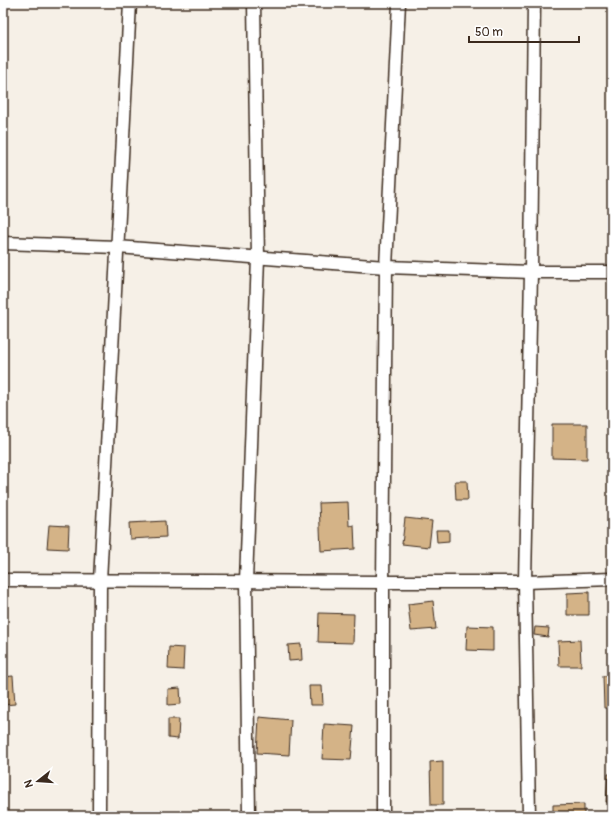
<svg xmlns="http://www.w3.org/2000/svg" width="615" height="819" viewBox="0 0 615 819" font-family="Pangolin,sans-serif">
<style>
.building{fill:#d4b387;stroke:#3b2a1e}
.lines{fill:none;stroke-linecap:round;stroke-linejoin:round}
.street-casing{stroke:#3b2a1e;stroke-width:15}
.street{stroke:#fff;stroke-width:12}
</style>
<rect width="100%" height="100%" fill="#f6f0e7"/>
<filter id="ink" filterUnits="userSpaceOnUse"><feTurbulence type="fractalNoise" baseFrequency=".025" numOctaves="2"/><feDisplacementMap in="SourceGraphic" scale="8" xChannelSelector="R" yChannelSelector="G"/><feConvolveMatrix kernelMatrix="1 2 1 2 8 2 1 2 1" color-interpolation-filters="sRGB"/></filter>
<g filter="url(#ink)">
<g class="building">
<path d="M552,424H587V459L552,458Z"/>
<path d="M455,481H467L468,500H456Z"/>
<path d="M348,502L349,526L354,525L355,549L321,551L319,503Z"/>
<path d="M405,518L432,521L429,547L402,544Z"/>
<path d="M165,521L166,537L130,539L129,523Z"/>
<path d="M49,525L69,526L68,549L47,548Z"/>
<path d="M436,530H449V541L437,542Z"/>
<path d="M589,592V615H567V593Z"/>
<path d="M433,601L436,629L411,631L408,604Z"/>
<path d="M319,613L354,614L353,643L318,642Z"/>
<path d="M467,626L493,627V651L466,650Z"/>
<path d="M535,627L549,628L548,637L534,635Z"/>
<path d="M580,640L581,666H559L558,641Z"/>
<path d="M301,644L302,660L289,661L288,645Z"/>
<path d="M169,647L184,648L183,670L168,669Z"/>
<path d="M13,676L15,704L3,705V677Z"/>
<path d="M603,676H612V708H604Z"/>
<path d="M309,686H322L323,705H310Z"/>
<path d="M180,688L181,704L168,705V689Z"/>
<path d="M259,717L291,720L289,755L257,753Z"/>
<path d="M168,719H179L178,739L168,738Z"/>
<path d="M324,724L354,726L351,760L322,759Z"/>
<path d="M443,761V805H431L430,762Z"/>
<path d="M608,774H612V802H606Z"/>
<path d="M584,804V816H553V805Z"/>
</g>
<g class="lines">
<g class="street-casing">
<g id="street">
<path d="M3,243L117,247L386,267L531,272H612"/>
<path d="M3,580L383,582H525L612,579"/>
<path d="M99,816L100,581L130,3"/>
<path d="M249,816L246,581L258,258L254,3"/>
<path d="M383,816V582L386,267L399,3"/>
<path d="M529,816L525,582L531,272L534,3"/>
</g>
</g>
<use href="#street" class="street"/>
</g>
</g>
<rect width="615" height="819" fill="none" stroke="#fff" stroke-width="16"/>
<rect x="8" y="8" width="599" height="803" fill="none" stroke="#3b2a1e" stroke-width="1.5" filter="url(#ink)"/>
<g transform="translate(38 781) rotate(253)" stroke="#ffffff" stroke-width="3" paint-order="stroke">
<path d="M0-3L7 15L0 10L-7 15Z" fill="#3b2a1e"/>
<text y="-6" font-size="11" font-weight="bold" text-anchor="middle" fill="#3b2a1e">N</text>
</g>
<path d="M469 36v6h110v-6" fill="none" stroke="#3b2a1e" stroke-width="2"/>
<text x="475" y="36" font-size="12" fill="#3b2a1e" stroke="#ffffff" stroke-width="3" paint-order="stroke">50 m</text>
</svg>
